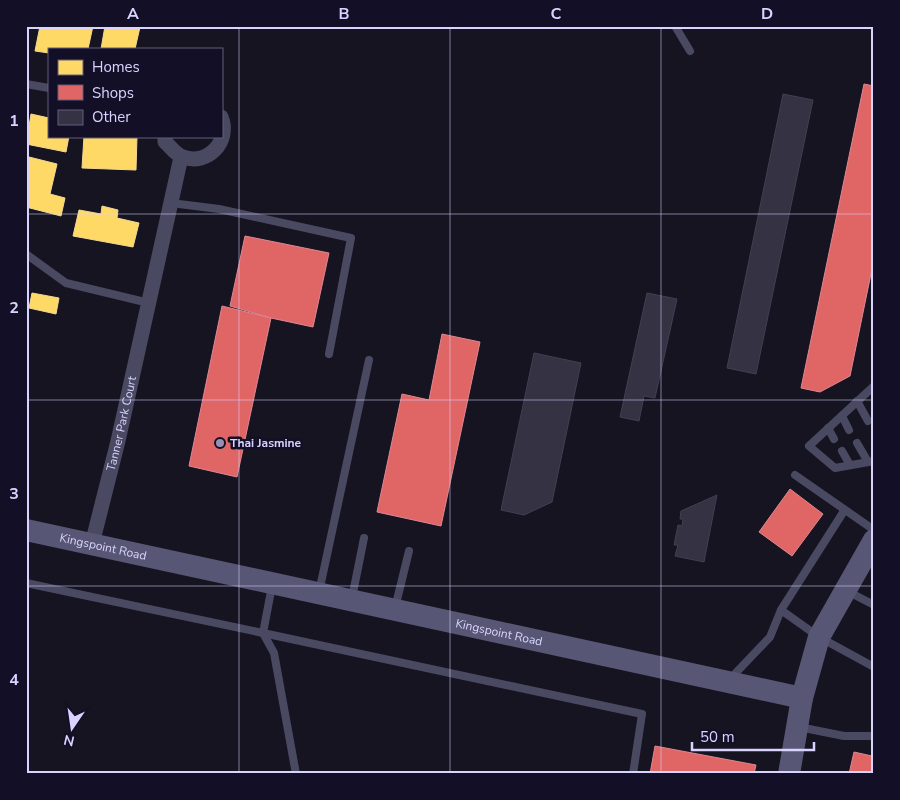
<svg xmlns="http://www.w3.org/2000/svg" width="900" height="800" viewBox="0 0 900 800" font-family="'Nunito Sans',sans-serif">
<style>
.homes{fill:#ffd966;stroke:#f4d894}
.shops{fill:#e06666;stroke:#de8794}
.building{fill:#343243;stroke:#433f54}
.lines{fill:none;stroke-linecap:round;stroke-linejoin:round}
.lane{stroke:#4a4962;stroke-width:8}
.street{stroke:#4a4962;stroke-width:15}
.secondary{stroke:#575674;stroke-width:22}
.grid{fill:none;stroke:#d9d4ff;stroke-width:1;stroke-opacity:0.55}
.poi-dot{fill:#9591b1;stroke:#130f26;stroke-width:2}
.labels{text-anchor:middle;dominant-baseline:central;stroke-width:5;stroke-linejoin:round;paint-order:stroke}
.street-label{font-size:12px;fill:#d9d4ff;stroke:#130f26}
.poi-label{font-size:12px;font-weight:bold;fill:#d9d4ff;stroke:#130f26;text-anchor:start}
.neatline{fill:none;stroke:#d9d4ff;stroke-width:2}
.grid-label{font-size:16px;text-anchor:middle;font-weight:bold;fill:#d9d4ff}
</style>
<rect width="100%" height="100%" fill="#161421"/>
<g class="homes">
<path d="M40,26H93L88,49H49V53L35,51Z"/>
<path d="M105,26L140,27L135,49H101Z"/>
<path d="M31,114L49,118V136H69L66,152L26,144Z"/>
<path d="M84,136H137L136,170L82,168Z"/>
<path d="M29,157L57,164L50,194L65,198L61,216L26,207V167Z"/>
<path d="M102,206L118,210L117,218L139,223L133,247L73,236L79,210L101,214Z"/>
<path d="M32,293L59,298L56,314L29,308Z"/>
</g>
<g class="shops">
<path d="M864,84L874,86V259L850,376L820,392L801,388Z"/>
<path d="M245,236L329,253L313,327L271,318L230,306Z"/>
<path d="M222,306L271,318L237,477L189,466Z"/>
<path d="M442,334L480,342L441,526L377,512L402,394L429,400Z"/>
<path d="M790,489L823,514L792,556L759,532Z"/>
<path d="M655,746L756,765L754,774H650Z"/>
<path d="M874,749V774H849L854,752L872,756Z"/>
</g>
<g class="building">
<path d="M783,94L813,100L756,374L727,368Z"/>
<path d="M647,293L677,299L655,398L644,396L639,421L620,417Z"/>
<path d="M534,353L581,363L552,502L524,515L501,510Z"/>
<path d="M717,495L704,562L675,556L678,545H674L678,525L682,526L683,519H680L681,511Z"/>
</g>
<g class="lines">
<g class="lane">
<path d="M675,26L690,51"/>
<path d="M26,84L49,88"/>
<path d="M171,203L219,209L351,238L329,354"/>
<path d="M26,254L66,283L149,303"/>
<path d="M874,386L809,446L835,468L874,461"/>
<path d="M857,401L868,421"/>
<path d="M842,416L849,430"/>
<path d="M828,428L834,439"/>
<path d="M857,443L868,462"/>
<path d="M842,451L850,465"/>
<path d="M795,475L874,530"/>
<path d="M26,583L263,633L274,653L296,774"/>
<path d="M272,586L263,633L642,714L633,774"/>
<path d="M847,591L874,605"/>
<path d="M319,592L369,360"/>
<path d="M352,598L364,538"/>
<path d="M395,608L409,551"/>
<path d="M781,610L819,637L874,667"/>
<path d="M730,679L770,637L781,610L844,511"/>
<path d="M799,727L844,736H874"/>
</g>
<g class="street">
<path d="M165,136V142C170,146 176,155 183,157C208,166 231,141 221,117"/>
<path id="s1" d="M92,544L118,441L181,157"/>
</g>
<g class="secondary">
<path id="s2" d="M26,530L802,698"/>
<path d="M789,774L802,698L819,637L874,540"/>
</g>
</g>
<path class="grid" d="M239,26V774M450,26V774M661,26V774M26,214H874M26,400H874M26,586H874"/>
<circle class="poi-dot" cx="220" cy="443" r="5"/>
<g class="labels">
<g class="street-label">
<text stroke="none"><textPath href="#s1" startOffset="124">Tanner Park Court</textPath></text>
<text stroke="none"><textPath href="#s2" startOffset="79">Kingspoint Road</textPath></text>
<text stroke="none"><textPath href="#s2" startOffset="484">Kingspoint Road</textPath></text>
</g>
<g class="poi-label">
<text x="230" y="443">Thai Jasmine</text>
</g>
</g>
<rect width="900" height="800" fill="none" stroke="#130f26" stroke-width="55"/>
<rect x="48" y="48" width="175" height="90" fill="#130f26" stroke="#625e7d"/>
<rect x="58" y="60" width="25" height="15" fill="#ffd966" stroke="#625e7d"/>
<text x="92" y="72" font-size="15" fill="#d9d4ff">Homes</text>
<rect x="58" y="85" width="25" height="15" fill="#e06666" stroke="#625e7d"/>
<text x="92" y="98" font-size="15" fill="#d9d4ff">Shops</text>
<rect x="58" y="110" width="25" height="15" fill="#343243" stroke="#625e7d"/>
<text x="92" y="122" font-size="15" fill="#d9d4ff">Other</text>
<g transform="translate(72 728) rotate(193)" stroke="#130f26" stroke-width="4" paint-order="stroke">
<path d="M0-4L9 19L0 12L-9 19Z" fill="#d9d4ff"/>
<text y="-8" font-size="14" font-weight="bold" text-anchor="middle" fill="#d9d4ff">N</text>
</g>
<path d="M692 742v8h122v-8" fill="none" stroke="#d9d4ff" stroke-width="2.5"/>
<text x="700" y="742" font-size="15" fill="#d9d4ff" stroke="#130f26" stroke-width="4" paint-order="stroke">50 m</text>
<rect x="28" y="28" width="844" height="744" class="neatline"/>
<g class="grid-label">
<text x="133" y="19">A</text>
<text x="344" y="19">B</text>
<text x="556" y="19">C</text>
<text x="767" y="19">D</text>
<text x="14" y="126">1</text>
<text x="14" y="313">2</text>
<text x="14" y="499">3</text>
<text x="14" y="685">4</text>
</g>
</svg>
